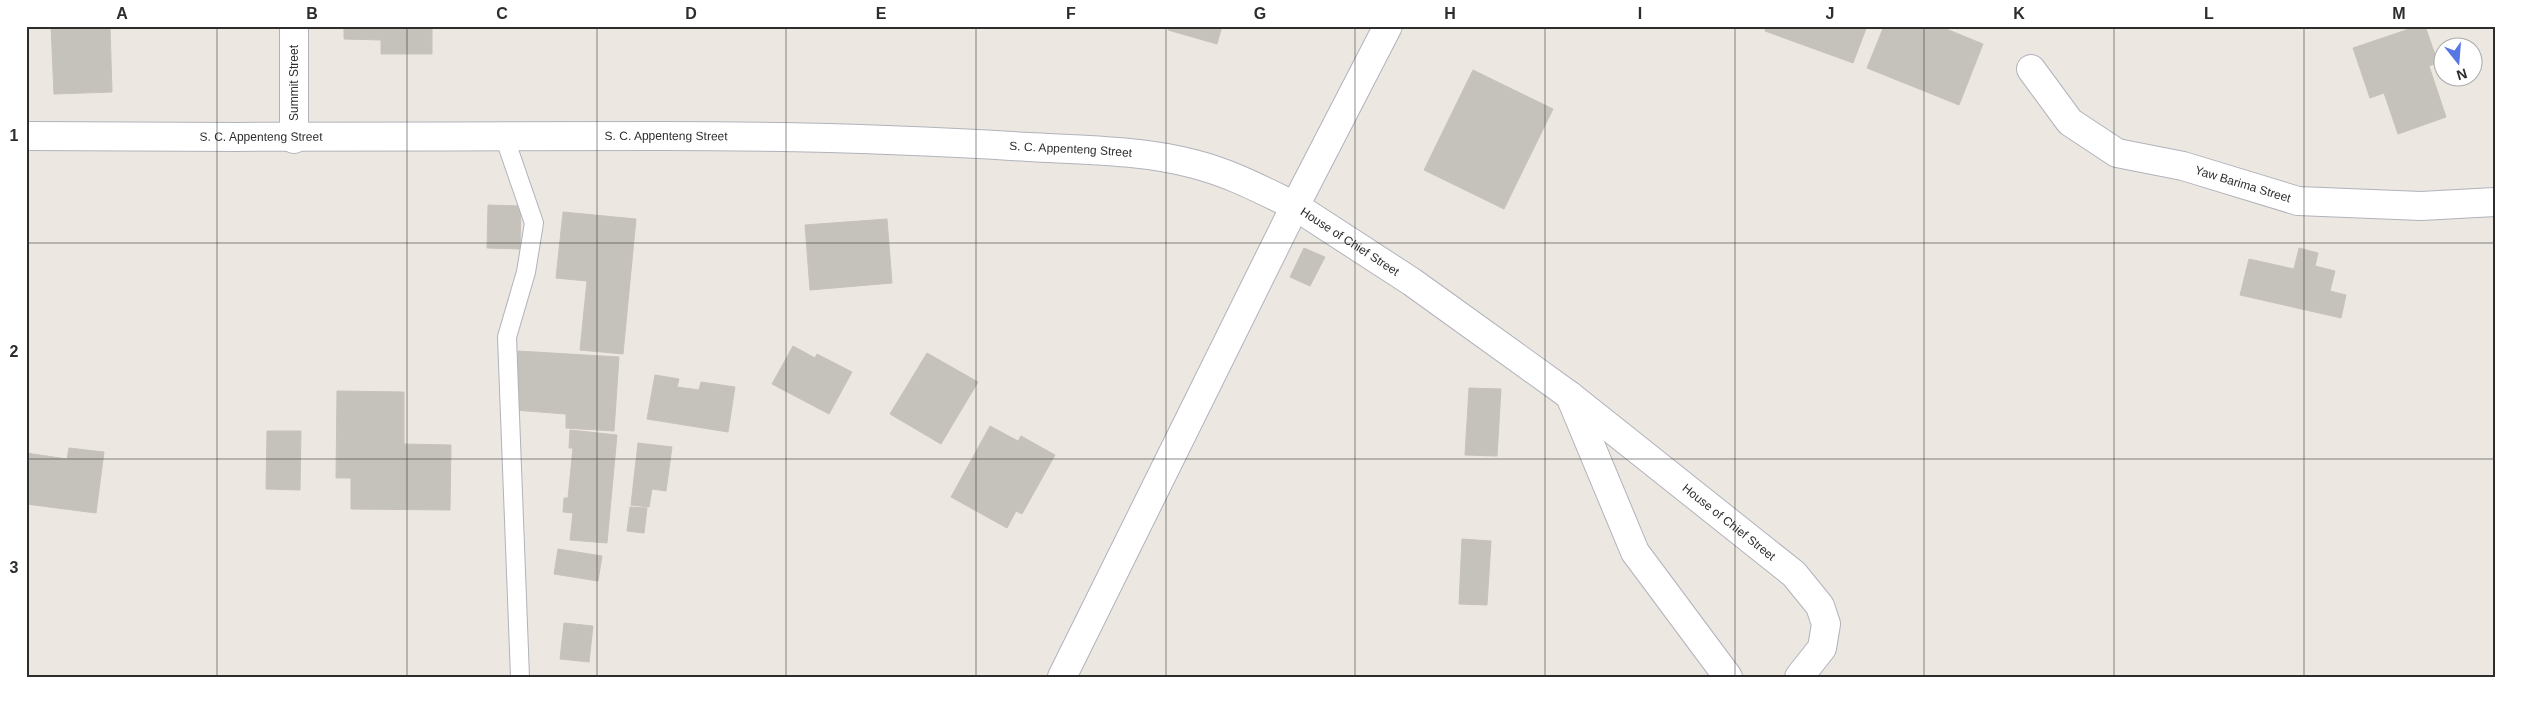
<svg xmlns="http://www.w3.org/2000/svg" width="2521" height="703" viewBox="0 0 2521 703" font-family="Helvetica,sans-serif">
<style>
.building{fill:#c5c2bc;stroke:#c8c2bb}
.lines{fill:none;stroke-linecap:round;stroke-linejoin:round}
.service-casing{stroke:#b1b3bb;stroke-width:20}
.minor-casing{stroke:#b1b3bb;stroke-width:30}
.service{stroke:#fff;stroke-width:18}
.minor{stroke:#fff;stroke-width:28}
.grid{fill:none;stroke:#2d2d2d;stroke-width:1;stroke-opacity:0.55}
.labels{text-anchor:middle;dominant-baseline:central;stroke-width:4;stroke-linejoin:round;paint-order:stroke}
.street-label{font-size:12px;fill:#2d2d2d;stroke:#fff}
.neatline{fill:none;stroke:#2d2d2d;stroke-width:2}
.grid-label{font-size:16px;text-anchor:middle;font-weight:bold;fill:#2d2d2d}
</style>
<rect width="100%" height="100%" fill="#ece7e1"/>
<g class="building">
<path d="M51,26H110L112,92L54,94Z"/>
<path d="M344,26H432V54H381V40L344,39Z"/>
<path d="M1169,26H1222L1217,44L1168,30Z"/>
<path d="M1766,26H1867L1853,63L1765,31Z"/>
<path d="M1884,26H1939L1983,44L1959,105L1867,68Z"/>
<path d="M2418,26H2425L2438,63L2429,66L2446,117L2398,134L2384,93L2370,98L2353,48Z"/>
<path d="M1473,70L1553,109L1504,209L1424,170Z"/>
<path d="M488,205L521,206L520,249L487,248Z"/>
<path d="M563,212L636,219L623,354L580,350L587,281L556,278Z"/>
<path d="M887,219L892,283L810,290L805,225Z"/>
<path d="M1304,248L1325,257L1310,286L1290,277Z"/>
<path d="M2299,248L2318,253L2315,266L2335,271L2330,291L2346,295L2341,318L2240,295L2249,259L2294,269Z"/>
<path d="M793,346L815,358L817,354L852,372L829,414L772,384Z"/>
<path d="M518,351L619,357L614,431L566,428V414L514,410Z"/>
<path d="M927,353L978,382L941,444L890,414Z"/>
<path d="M655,375L679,379L677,387L699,390L701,382L735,387L728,432L647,419Z"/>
<path d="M1469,388L1501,389L1497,456L1465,455Z"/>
<path d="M337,391L404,392V444L451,445L450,510L351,509V478H336Z"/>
<path d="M990,426L1018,441L1021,436L1055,455L1022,514L1016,511L1007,528L951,497Z"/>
<path d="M570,430L617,435L607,543L570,540L573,513L563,512L564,498H568L573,448H569Z"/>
<path d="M267,431H301L300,490L266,489Z"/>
<path d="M638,443L672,447L666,491L652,489L649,507L631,505Z"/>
<path d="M69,448L104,452L96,513L26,504V453L67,459Z"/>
<path d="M630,507L647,508L644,533L627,531Z"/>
<path d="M1462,539L1491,541L1487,605L1459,604Z"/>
<path d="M558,549L602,556L598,581L554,574Z"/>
<path d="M564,623L593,626L589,662L560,659Z"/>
</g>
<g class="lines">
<g class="service-casing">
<path id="service" d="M504,136L534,223L526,272L507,337L520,677"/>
</g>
<g class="minor-casing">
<g id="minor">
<path id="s1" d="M1388,26L1295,206L1412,282L1569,395L1794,574L1820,606L1826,624L1822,648L1799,677"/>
<path id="s2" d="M2031,69L2070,122L2117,153L2183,166L2298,201L2421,206L2495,202"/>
<path id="s3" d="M26,136C238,138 450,136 662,136C786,136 905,139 1028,147C1083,150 1141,150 1194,164C1230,173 1262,190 1295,206L1062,677"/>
<path d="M294,139V26"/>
<path d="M1570,396L1635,552L1728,677"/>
</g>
</g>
<use href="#service" class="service"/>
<use href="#minor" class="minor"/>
</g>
<path class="grid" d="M217,26V677M407,26V677M597,26V677M786,26V677M976,26V677M1166,26V677M1355,26V677M1545,26V677M1735,26V677M1924,26V677M2114,26V677M2304,26V677M26,243H2495M26,459H2495"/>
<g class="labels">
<g class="street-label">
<text transform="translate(294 83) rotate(-90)">Summit Street</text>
<text stroke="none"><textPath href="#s3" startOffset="640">S. C. Appenteng Street</textPath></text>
<text stroke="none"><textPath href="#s3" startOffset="235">S. C. Appenteng Street</textPath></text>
<text stroke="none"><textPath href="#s3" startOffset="1045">S. C. Appenteng Street</textPath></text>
<text stroke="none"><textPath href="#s2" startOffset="252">Yaw Barima Street</textPath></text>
<text stroke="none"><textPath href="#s1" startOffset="268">House of Chief Street</textPath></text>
<text stroke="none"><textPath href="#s1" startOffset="740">House of Chief Street</textPath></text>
</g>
</g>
<rect width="2521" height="703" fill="none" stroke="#ffffff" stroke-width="55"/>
<g transform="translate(2458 62) rotate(163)"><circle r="24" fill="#ffffff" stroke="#ababab"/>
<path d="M0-4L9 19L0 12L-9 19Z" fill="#5777e4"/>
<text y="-8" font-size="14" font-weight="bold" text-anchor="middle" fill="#2d2d2d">N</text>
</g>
<rect x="28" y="28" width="2466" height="648" class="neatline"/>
<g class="grid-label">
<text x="122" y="19">A</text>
<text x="312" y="19">B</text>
<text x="502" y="19">C</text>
<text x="691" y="19">D</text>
<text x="881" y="19">E</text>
<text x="1071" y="19">F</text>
<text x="1260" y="19">G</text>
<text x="1450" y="19">H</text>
<text x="1640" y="19">I</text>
<text x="1830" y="19">J</text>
<text x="2019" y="19">K</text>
<text x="2209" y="19">L</text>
<text x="2399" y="19">M</text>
<text x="14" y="141">1</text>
<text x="14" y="357">2</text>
<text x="14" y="573">3</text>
</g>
</svg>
